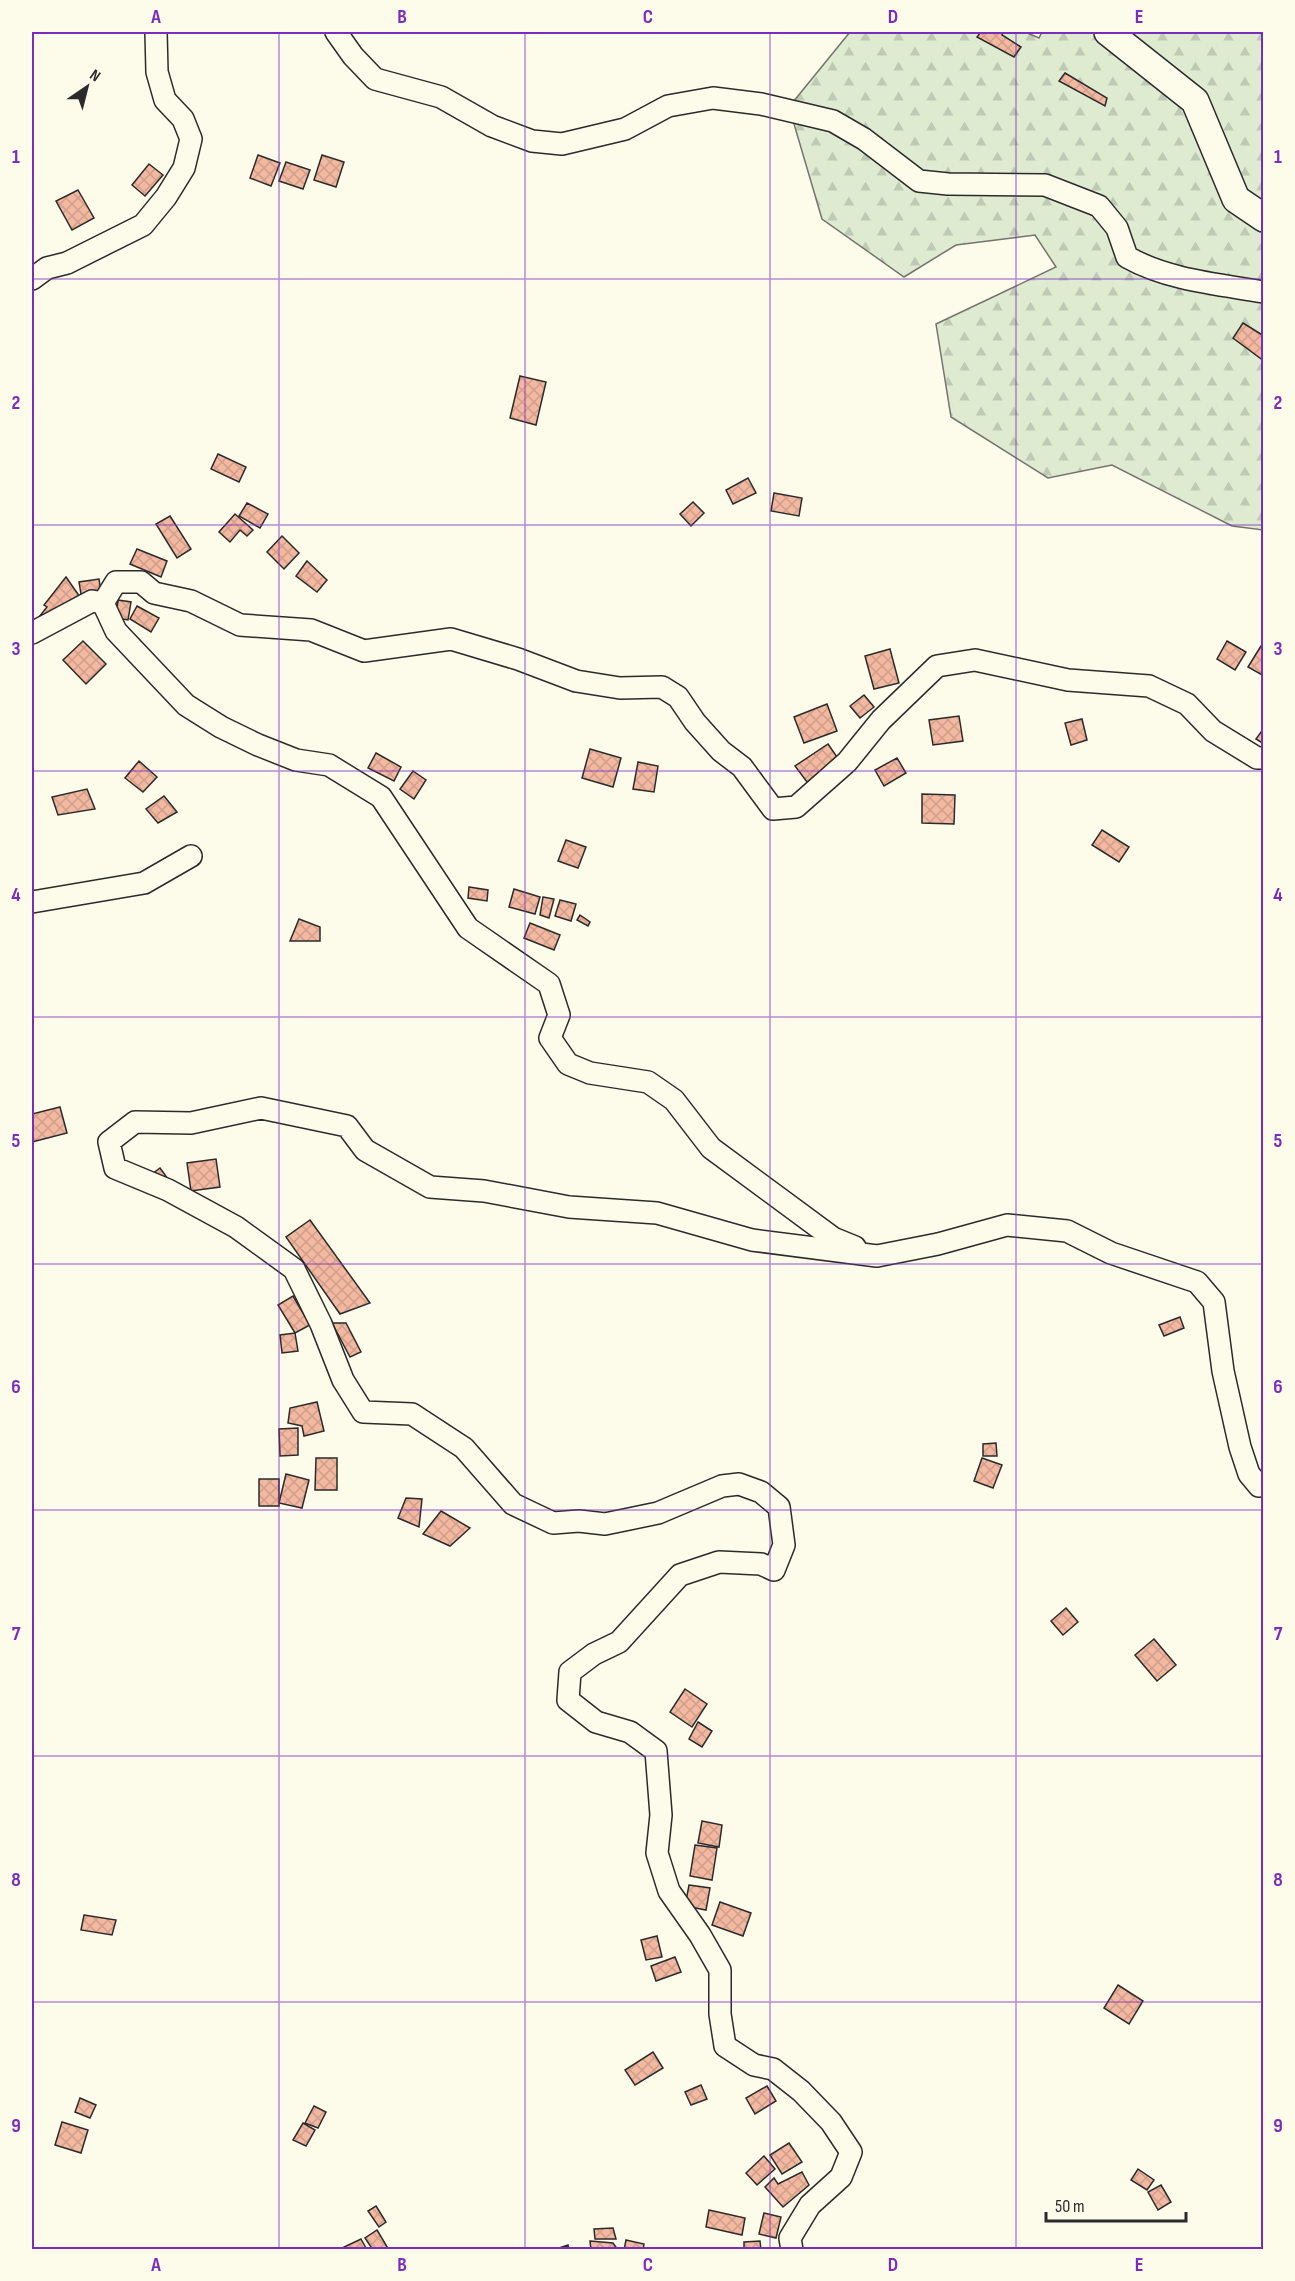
<svg xmlns="http://www.w3.org/2000/svg" width="1295" height="2281" viewBox="0 0 1295 2281" font-family="'Sofia Sans Condensed',sans-serif">
<style>
.forest{fill:url(#forest-firs);stroke:#74746e;stroke-width:1.5}
.building{fill:url(#building-cross-hatch);stroke:#2b2b2b;stroke-width:1.5}
.lines{fill:none;stroke-linecap:round;stroke-linejoin:round}
.minor-casing{stroke:#2b2b2b;stroke-width:24}
.major-casing{stroke:#2b2b2b;stroke-width:30}
.minor{stroke:#fdfbea;stroke-width:21}
.major{stroke:#fdfbea;stroke-width:27}
.grid{fill:none;stroke:#7b2cbf;stroke-width:1.5;stroke-opacity:0.55}
.neatline{fill:none;stroke:#7b2cbf;stroke-width:2}
.grid-label{font-size:20px;text-anchor:middle;font-weight:bold;fill:#7b2cbf}
</style>
<defs>
<pattern id="forest-firs" width="22" height="20" patternUnits="userSpaceOnUse" patternTransform="scale(1.5)"><rect width="22" height="20" fill="#deebd1"/><path d="M5 1l3.5 6h-7zM16 11l3.5 6h-7z" fill="#bfcab4"/></pattern>
<pattern id="building-cross-hatch" width="8" height="8" patternUnits="userSpaceOnUse" patternTransform="scale(1.5)"><rect width="8" height="8" fill="#f2b8a0"/><path d="M0 0l8 8M0 8l8-8" fill="none" stroke="#d09e8a"/></pattern>
</defs>
<rect width="100%" height="100%" fill="#fdfbea"/>
<path class="forest" d="M850,32H1025L1039,38L1042,32H1263V530L1232,526L1112,465L1048,478L951,417L936,324L1056,267L1035,235L956,245L904,277L822,219L789,107Z"/>
<g class="building">
<path d="M981,32H1003L1002,35L1021,47L1014,57L977,37Z"/>
<path d="M1065,73L1107,98L1105,106L1059,81Z"/>
<path d="M258,155L280,163L271,186L250,178Z"/>
<path d="M322,155L344,162L336,187L314,180Z"/>
<path d="M286,162L310,170L303,189L279,181Z"/>
<path d="M149,164L163,175L145,196L132,185Z"/>
<path d="M78,190L94,218L72,230L56,201Z"/>
<path d="M1243,323L1264,336V361L1233,338Z"/>
<path d="M520,376L546,382L536,425L510,418Z"/>
<path d="M218,454L246,467L239,482L211,469Z"/>
<path d="M748,478L756,493L733,504L726,490Z"/>
<path d="M774,493L802,498L799,516L771,511Z"/>
<path d="M693,502L704,513L691,526L680,514Z"/>
<path d="M247,503L268,514L260,528L239,516Z"/>
<path d="M235,514L253,530L247,536L240,530L230,542L219,532Z"/>
<path d="M170,516L191,549L177,558L156,524Z"/>
<path d="M282,536L299,553L284,569L267,552Z"/>
<path d="M137,549L167,561L161,577L130,564Z"/>
<path d="M307,561L327,580L317,592L296,576Z"/>
<path d="M66,577L80,597L43,622L39,617L47,607L44,605Z"/>
<path d="M99,579L101,592L81,594L79,582Z"/>
<path d="M118,600L131,602L128,620L116,618Z"/>
<path d="M137,606L159,618L151,632L130,619Z"/>
<path d="M83,641L106,664L86,684L63,660Z"/>
<path d="M1227,641L1246,652L1235,670L1217,659Z"/>
<path d="M1261,646L1264,647V676L1248,667Z"/>
<path d="M890,649L899,683L874,689L865,656Z"/>
<path d="M864,695L874,707L860,718L850,706Z"/>
<path d="M827,704L837,731L804,743L794,717Z"/>
<path d="M959,716L963,741L933,745L929,720Z"/>
<path d="M1082,719L1087,740L1071,745L1065,723Z"/>
<path d="M1264,728V744L1256,739Z"/>
<path d="M828,744L839,760L807,782L795,766Z"/>
<path d="M590,749L621,758L613,787L582,778Z"/>
<path d="M376,753L401,767L394,781L368,768Z"/>
<path d="M897,758L906,773L884,786L875,770Z"/>
<path d="M139,761L157,777L143,792L125,778Z"/>
<path d="M638,762L658,766L654,792L633,789Z"/>
<path d="M413,771L426,780L414,799L400,789Z"/>
<path d="M87,789L95,809L58,815L52,797Z"/>
<path d="M922,794L955,795L954,824L922,823Z"/>
<path d="M164,796L177,812L158,823L146,809Z"/>
<path d="M1102,830L1129,847L1119,862L1092,845Z"/>
<path d="M566,840L586,847L578,868L558,861Z"/>
<path d="M469,887L488,890L487,901L468,898Z"/>
<path d="M514,889L540,897L535,914L509,907Z"/>
<path d="M543,897L554,899L549,918L540,915Z"/>
<path d="M560,900L576,904L571,921L555,916Z"/>
<path d="M580,915L590,922L588,926L577,920Z"/>
<path d="M299,919L320,927V941H290Z"/>
<path d="M530,923L560,935L554,950L524,938Z"/>
<path d="M60,1107L67,1133L32,1142V1114Z"/>
<path d="M216,1159L220,1187L191,1191L187,1163Z"/>
<path d="M160,1168L168,1179L151,1175Z"/>
<path d="M310,1220L370,1303L340,1314L286,1237Z"/>
<path d="M293,1296L310,1325L295,1333L278,1305Z"/>
<path d="M1180,1317L1184,1328L1164,1336L1159,1325Z"/>
<path d="M332,1323H346L361,1352L350,1357Z"/>
<path d="M295,1333L298,1351L282,1353L280,1335Z"/>
<path d="M317,1402L324,1431L304,1436L302,1426L288,1423L290,1408Z"/>
<path d="M298,1428V1455L280,1456L279,1429Z"/>
<path d="M996,1443L997,1456H983V1444Z"/>
<path d="M316,1458H337V1490H315Z"/>
<path d="M982,1458L1002,1465L993,1488L974,1481Z"/>
<path d="M286,1474L309,1480L302,1508L279,1503Z"/>
<rect x="259" y="1479" width="20" height="27"/>
<path d="M406,1498L422,1499L419,1527L398,1518Z"/>
<path d="M441,1511L470,1528L450,1546L423,1534Z"/>
<path d="M1066,1608L1078,1622L1063,1635L1051,1621Z"/>
<path d="M1154,1639L1176,1665L1157,1681L1135,1655Z"/>
<path d="M685,1689L707,1704L692,1727L670,1712Z"/>
<path d="M698,1722L712,1731L702,1747L689,1739Z"/>
<path d="M702,1821L722,1825L719,1847L698,1843Z"/>
<path d="M695,1845L717,1848L712,1880L690,1876Z"/>
<path d="M689,1885L710,1888L706,1910L685,1906Z"/>
<path d="M720,1902L751,1913L743,1936L712,1925Z"/>
<path d="M84,1915L116,1920L112,1935L81,1930Z"/>
<path d="M657,1936L662,1957L646,1960L641,1940Z"/>
<path d="M675,1957L681,1972L656,1981L651,1966Z"/>
<path d="M1118,1985L1143,2001L1129,2024L1104,2008Z"/>
<path d="M653,2052L663,2068L635,2085L625,2070Z"/>
<path d="M701,2085L707,2099L691,2105L685,2092Z"/>
<path d="M767,2086L776,2101L755,2114L746,2098Z"/>
<path d="M80,2098L96,2105L90,2118L75,2112Z"/>
<path d="M314,2106L326,2112L318,2128L305,2123Z"/>
<path d="M62,2122L88,2130L81,2153L55,2145Z"/>
<path d="M303,2123L315,2130L306,2146L293,2140Z"/>
<path d="M789,2143L802,2162L782,2174L770,2155Z"/>
<path d="M764,2156L775,2169L757,2185L746,2173Z"/>
<path d="M1138,2169L1154,2180L1147,2190L1131,2180Z"/>
<path d="M802,2172L809,2185L783,2207L765,2187L774,2178L778,2184Z"/>
<path d="M1161,2185L1171,2202L1158,2210L1148,2192Z"/>
<path d="M376,2206L386,2222L379,2227L368,2211Z"/>
<path d="M709,2210L745,2218L742,2235L706,2227Z"/>
<path d="M764,2213L781,2217L776,2238L759,2234Z"/>
<path d="M613,2228L616,2239H595L594,2229Z"/>
<path d="M377,2230L389,2250H373L365,2238Z"/>
<path d="M361,2239L367,2250H341L340,2249Z"/>
<path d="M626,2240L644,2244L643,2250H624Z"/>
<path d="M590,2241L613,2243L618,2250H591Z"/>
<path d="M760,2241L761,2250H744V2242Z"/>
<path d="M568,2245L569,2250H553Z"/>
</g>
<g class="lines">
<g class="minor-casing">
<g id="minor">
<path d="M336,32L353,56L375,79L441,97L492,126L532,141L562,144L625,129L668,106L713,98L761,104L833,121L864,139L919,181L948,184L1045,185L1099,206L1117,228L1127,257C1168,280 1217,284 1264,292"/>
<path d="M32,279L47,268L67,263L143,225L166,197L184,168L191,139L183,119L165,100L157,72L156,32"/>
<path d="M32,633L92,601L103,603"/>
<path d="M32,902L144,883L191,856"/>
<path d="M855,1247L833,1238L711,1148L674,1100L648,1082L590,1073L568,1064L550,1038L559,1015L549,984L468,928L381,797L329,765L296,760L258,745L221,727L186,705L116,631L103,603L116,582H141L154,593L191,601L240,625L311,630L364,651L451,639L518,659L576,681L620,688L662,687L678,697L695,722L721,751L742,767L773,809L796,807L847,762L881,720L937,666L975,660L1068,680L1149,686L1187,704L1213,731L1257,758H1264"/>
<path d="M792,2250L790,2238L810,2205L841,2177L851,2152L831,2122L801,2091L773,2069L754,2065L725,2046L720,2014V1970L700,1935L669,1891L657,1853L661,1815L656,1751L630,1732L596,1722L568,1700L570,1672L594,1654L619,1642L680,1575L719,1562L761,1564L774,1570L784,1545L779,1507L761,1492L739,1484L722,1486L658,1513L605,1524L579,1521L553,1523L513,1504L464,1448L412,1414L363,1412L343,1380L321,1324L294,1269L236,1227L168,1190L115,1168L109,1142L135,1122L191,1123L261,1108L347,1126L365,1150L430,1187L484,1191L569,1207L657,1213L752,1240L877,1256L938,1244L1007,1225L1067,1231L1111,1253L1197,1282L1214,1302L1223,1371L1240,1447L1249,1474L1259,1486L1264,1485"/>
</g>
</g>
<g class="major-casing">
<path id="major" d="M1108,32L1195,101L1236,199L1264,218"/>
</g>
<use href="#minor" class="minor"/>
<use href="#major" class="major"/>
</g>
<path class="grid" d="M279,32V2250M525,32V2250M770,32V2250M1016,32V2250M32,279H1264M32,525H1264M32,771H1264M32,1017H1264M32,1264H1264M32,1510H1264M32,1756H1264M32,2002H1264"/>
<rect width="1295" height="2281" fill="none" stroke="#fdfbea" stroke-width="66"/>
<g transform="translate(87 87) rotate(35)" stroke="#fdfbea" stroke-width="4.5" paint-order="stroke">
<path d="M0-4.5L10 22L0 15L-10 22Z" fill="#2b2b2b"/>
<text y="-9" font-size="16" font-weight="bold" text-anchor="middle" fill="#2b2b2b">N</text>
</g>
<path d="M1046 2212v9h140v-9" fill="none" stroke="#2b2b2b" stroke-width="3"/>
<text x="1055" y="2212" font-size="18" fill="#2b2b2b" stroke="#fdfbea" stroke-width="4.5" paint-order="stroke">50 m</text>
<rect x="33" y="33" width="1229" height="2215" class="neatline"/>
<g class="grid-label">
<text x="156" y="23">A</text>
<text x="402" y="23">B</text>
<text x="648" y="23">C</text>
<text x="893" y="23">D</text>
<text x="1139" y="23">E</text>
<text x="16" y="163">1</text>
<text x="1278" y="163">1</text>
<text x="16" y="409">2</text>
<text x="1278" y="409">2</text>
<text x="16" y="655">3</text>
<text x="1278" y="655">3</text>
<text x="16" y="901">4</text>
<text x="1278" y="901">4</text>
<text x="16" y="1147">5</text>
<text x="1278" y="1147">5</text>
<text x="16" y="1393">6</text>
<text x="1278" y="1393">6</text>
<text x="16" y="1640">7</text>
<text x="1278" y="1640">7</text>
<text x="16" y="1886">8</text>
<text x="1278" y="1886">8</text>
<text x="16" y="2132">9</text>
<text x="1278" y="2132">9</text>
<text x="156" y="2271">A</text>
<text x="402" y="2271">B</text>
<text x="648" y="2271">C</text>
<text x="893" y="2271">D</text>
<text x="1139" y="2271">E</text>
</g>
</svg>
